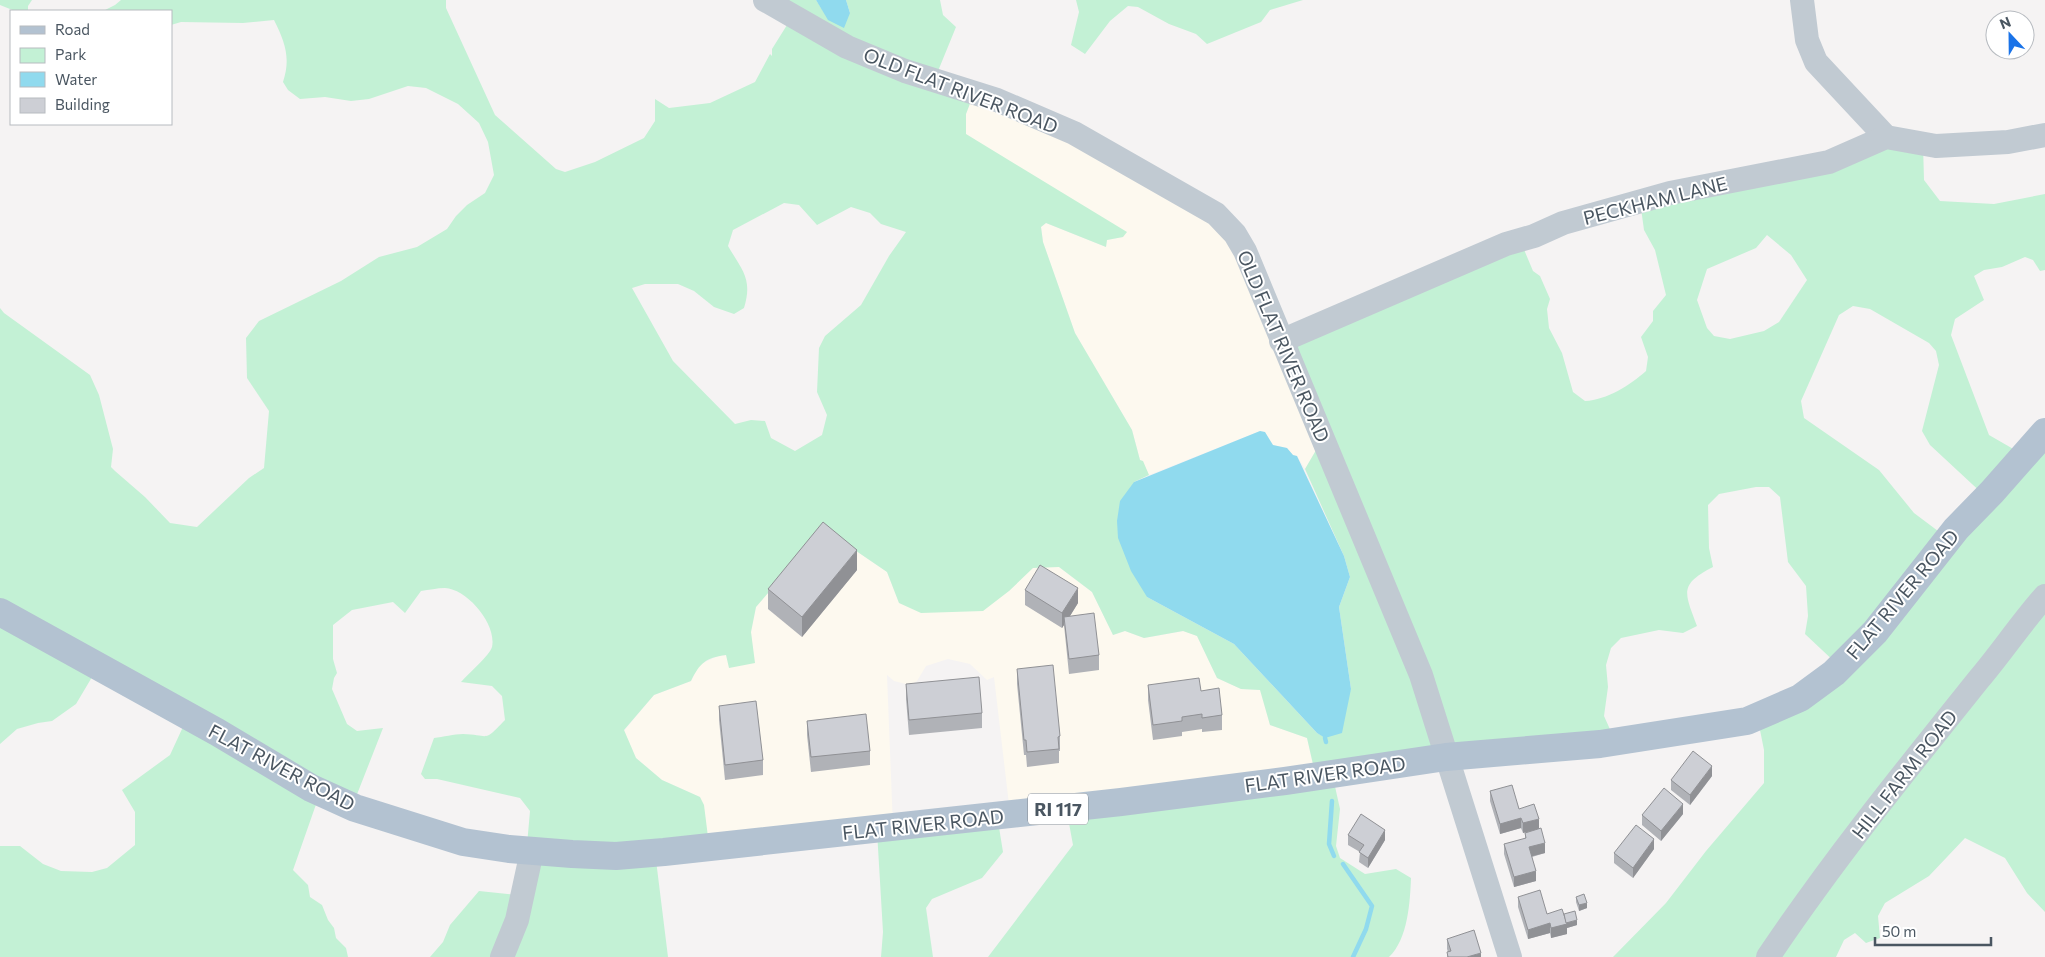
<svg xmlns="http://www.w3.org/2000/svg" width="2045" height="957" viewBox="0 0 2045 957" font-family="Commissioner,sans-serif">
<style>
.commercial{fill:#fdf9ef}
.green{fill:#c3f1d5;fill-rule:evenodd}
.water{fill:#90daee}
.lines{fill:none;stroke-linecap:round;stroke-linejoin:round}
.stream{stroke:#90daee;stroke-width:4.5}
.minor{stroke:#c1cad2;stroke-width:24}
.major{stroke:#b3c2d1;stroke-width:28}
.wall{fill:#b0b2b7}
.shaded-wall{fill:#909195}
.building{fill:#cdcfd5;stroke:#909195}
.labels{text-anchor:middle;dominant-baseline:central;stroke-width:4;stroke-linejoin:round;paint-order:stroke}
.shield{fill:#fff;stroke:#808990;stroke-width:1}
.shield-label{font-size:18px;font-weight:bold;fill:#4a5661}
.street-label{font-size:19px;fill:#4a5661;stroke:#fff}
</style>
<rect width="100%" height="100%" fill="#f5f3f3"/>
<g class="commercial">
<path d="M974,93L1217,212L1322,440L1305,469L1297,456L1293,455L1287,448L1273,445L1265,432L1260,431L1149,475L1143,462L1140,460L1132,430L1075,333L1043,242L1041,227L1046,223L1106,247L1107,240L1123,237L966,134V114Z"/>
<path d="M818,535L843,542L887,572L899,603L1009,591L1033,567H1059L1092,592L1113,635L1125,631L1144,638L1184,631L1197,636L1217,678L1241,689L1261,690L1270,725L1307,738L1315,774L1010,813L994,677L987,680L970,664L948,659L926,666L917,681L910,685L894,681L887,675L893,827L709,845L700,797L662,780L636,758L624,731L654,695L691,681L699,665L718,656L727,655L754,663L751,632L756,607Z"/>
</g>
<g class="green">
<path d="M0,0H32L28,6V11H15L0,5Z"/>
<path d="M121,0H446V8L495,115L556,169L565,172L595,162L644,138L655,121V99L669,108L710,103L755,82L770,54L772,56V49L792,17L767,0H816L829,20L850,13L846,0H940L943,15L956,27L936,76L974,93L966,114V134L1127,232L1123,237L1107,240L1106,247L1046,223L1041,227L1043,242L1075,333L1132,430L1140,460L1143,461L1149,475L1134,482L1147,597L1234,644L1317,733L1326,738L1351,689L1339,607L1350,577L1344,556L1305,469L1322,440L1285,348L1520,240L1533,271L1540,276L1550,299L1547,309L1549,328L1562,353L1573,392L1585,401C1607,400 1630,385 1646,371L1648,357L1641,337L1653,321V311L1666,295L1655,250L1644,230L1640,201L1850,151L1923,144L1924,180L1940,201L1994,204L2045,194V270L2040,271L2033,260L2025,257L2002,267L1984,270L1974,276L1984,300L1955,319L1951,335L1989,435L2022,454L2045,430V912L2027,893L2005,858L1965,838L1929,876L1885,903L1878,916L1880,938L1866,943L1855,933L1844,940L1836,957H1613L1666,903L1706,851L1764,783V750L1759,725L1838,665L1805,634L1808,616L1806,586L1788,562L1780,497L1769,487H1756L1719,494L1708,505L1709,548L1713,567C1678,585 1685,593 1697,626L1683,633L1659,630L1621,638L1611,648L1606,665L1608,687L1604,716L1613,736L1332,773L1340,809L1336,846L1340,858L1365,874L1396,869L1411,878C1410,902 1408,939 1389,957H988L1073,845L1066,807L1315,773L1307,738L1270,725L1260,690L1241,689L1217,678L1197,636L1183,631L1144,638L1125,631L1113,635L1092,592L1059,567L1033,568L1009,591L983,611L921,613L899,603L887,572L843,542L818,535L756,607L751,632L755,663L729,668L726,655C705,658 700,663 691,681L654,695L624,730L636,758L662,780L700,797L704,805L709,845L655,852L668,957H430L443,942L450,925L479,891L517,895L527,845L530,811L520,798L437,779H425L421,774L434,738C443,737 454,734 463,734C491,735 483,743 505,720L502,696L492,686L461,682C468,674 490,655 492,647C497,624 467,589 445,588C437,588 429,590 421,591L405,613L393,602L352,610L333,625V659L337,673L334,678L332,689L347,724L357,731L383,728L354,802L320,793L293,870L308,885L310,897L322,905L328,920L334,928L336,938L346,948L348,957H0V846H20L43,864L61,871L92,872L107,868L135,845V812L122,790L170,755L188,716L98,667L76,704L52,721L38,723L17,729L0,744V308L4,313L90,375L99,395L113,449L111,467L115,471L145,497L170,523L197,527L249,478L264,468L269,411L247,378L246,338L259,321L341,281L379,257L417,247L447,229L456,216L467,205L485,193L494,175L488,142L479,123L458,104L426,88L408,86L369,99L351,101L325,97L300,99L288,90L283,82C291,58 285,42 274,20L243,23L181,22L171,25V11H103L115,5ZM784,203L799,205L817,225L851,207L870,213L881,224L906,232L889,256L861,305L825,336L819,348L817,392L827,415L822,435L795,451L771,438L765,421L751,420L735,424L673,361L632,288L645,284H678L694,291L714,307L734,314L744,308C753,279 742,270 728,246L733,230ZM1767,235L1791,255L1807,280L1779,322L1764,331L1730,339L1714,336L1707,328L1697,300L1707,269L1756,248ZM1853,306L1870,309L1929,343L1936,351L1939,365L1922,431L1930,445L1986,497L1946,537L1914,513L1879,470L1804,418L1801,401L1839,315Z"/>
<path d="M1076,0H1303L1270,10L1261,22L1207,44L1196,34L1169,24L1138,7L1128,6L1110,21L1085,54L1071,45L1079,12Z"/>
<path d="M997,815L1003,852L982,878L932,899L926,908L933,957H881L883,932L877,831Z"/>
</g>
<g class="water">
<path d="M816,0H846L850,13L844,28L828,20Z"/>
<path d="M1260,431L1265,432L1273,445L1287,448L1293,455L1297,456L1344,556L1350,577L1339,607L1351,689L1342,733L1325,738L1317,733L1234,644L1147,597L1131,571L1118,538L1117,521L1120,501L1134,482Z"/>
</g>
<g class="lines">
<g class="stream">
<path d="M1325,738L1326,742"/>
<path d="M1332,801L1329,844L1334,856"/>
<path d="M1343,864L1372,906L1366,929L1353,957"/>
</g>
<g class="minor">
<path d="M765,0L847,47L905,71L997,100L1074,133L1216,214L1235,234L1245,251L1421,675L1510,957"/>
<path d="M1802,0L1807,40L1816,62L1886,137"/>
<path d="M1281,341L1506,244L1534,236L1563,223L1670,193L1829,162L1886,137L1936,146L2008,142L2045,135"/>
<path d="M502,957L517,920L532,851"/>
<path d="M1768,957C1833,860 1906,770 1979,679C2002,652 2021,623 2045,596"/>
</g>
<path class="major" d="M0,612L217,732L311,788L355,808L463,842L509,849L572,854L616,856L664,852L1121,802L1285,781L1446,757L1600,744L1747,721L1800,698L1834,673L1875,632L1956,529L1992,492L2045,432"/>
</g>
<g class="wall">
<path d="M857,570L802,637L768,609V589Z"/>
<path d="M1025,590L1078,603L1070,616L1099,655V670L1069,674L1064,625L1062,628L1025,605Z"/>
<path d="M1017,669L1060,736V751H1059V763L1027,767L1026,755H1024L1017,684Z"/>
<path d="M906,684L982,713V728L909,735L906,699Z"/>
<path d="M1148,685L1201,691L1222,715V730L1202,732V729L1182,732V736L1153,740L1148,700Z"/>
<path d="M719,706L763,760V775L725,780L719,720Z"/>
<path d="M807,721L870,751V765L811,772L807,735Z"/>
<path d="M1712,776L1690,805L1671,790V780Z"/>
<path d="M1490,791L1519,809L1539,829L1545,853L1532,857L1536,881L1514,887L1504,854V844L1525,839V833L1532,831L1523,833L1521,828L1500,834L1490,801Z"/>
<path d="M1683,814L1661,841L1642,825V815Z"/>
<path d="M1348,835L1385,840L1368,868L1359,862L1360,852L1348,845Z"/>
<path d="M1654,849L1633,878L1614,863V853Z"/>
<path d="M1518,897L1547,914L1564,915L1577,925L1567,928V934L1551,938L1550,933L1528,939L1518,907Z"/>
<path d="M1576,897L1587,908L1579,911L1576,902Z"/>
<path d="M1447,939L1481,957H1447V952H1448L1447,949Z"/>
</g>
<g class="shaded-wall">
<path d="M857,550V570L802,637V617Z"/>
<path d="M1078,588V603L1065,624L1064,617V625L1062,628V613Z"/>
<path d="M1712,766V776L1690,805V795Z"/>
<path d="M1683,804V814L1661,841V831Z"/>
<path d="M1521,818V828L1500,834V824Z"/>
<path d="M1539,819V829L1523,833V823Z"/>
<path d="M1385,830V840L1368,868V858Z"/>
<path d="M1654,839V849L1633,878V868Z"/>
<path d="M1545,843V853L1529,857V847Z"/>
<path d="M1536,871V881L1514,887V877Z"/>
<path d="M1587,903V908L1579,911V905Z"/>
<path d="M1577,920V925L1567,928V934L1551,938V928Z"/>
<path d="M1550,923V933L1528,939V930Z"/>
<path d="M1481,953V957H1467Z"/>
</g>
<g class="building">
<path d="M823,522L857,550L802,617L768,589Z"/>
<path d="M1040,565L1078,588L1062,613L1025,590Z"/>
<path d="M1094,613L1099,655L1069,659L1064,617Z"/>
<path d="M1053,665L1060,736L1058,737L1059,749L1027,752L1026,740H1024L1017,669Z"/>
<path d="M979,677L982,713L909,720L906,684Z"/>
<path d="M1199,678L1201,691L1219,688L1222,715L1202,718V714L1182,717V721L1153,725L1148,685Z"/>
<path d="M756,701L763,760L725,765L719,706Z"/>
<path d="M866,714L870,751L811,757L807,721Z"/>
<path d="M1693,751L1712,766L1690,795L1671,780Z"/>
<path d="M1512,785L1519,809L1534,804L1539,819L1523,823L1521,818L1500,824L1490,791Z"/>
<path d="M1664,788L1683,804L1661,831L1642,815Z"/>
<path d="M1361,814L1385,830L1368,858L1359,852L1364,845L1348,835Z"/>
<path d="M1636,825L1654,839L1633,868L1614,853Z"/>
<path d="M1541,828L1545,843L1529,847L1536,871L1514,877L1504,844L1526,838L1525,833Z"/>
<path d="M1540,890L1547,914L1562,909L1567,924L1551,928L1550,923L1528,930L1518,897Z"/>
<path d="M1584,894L1587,903L1579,905L1576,897Z"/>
<path d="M1575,911L1577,920L1566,923L1564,914Z"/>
<path d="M1474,930L1481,953L1467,957H1448L1447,952L1451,951L1447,939Z"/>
</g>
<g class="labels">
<rect class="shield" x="1028" y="793.5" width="60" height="31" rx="4"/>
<g class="shield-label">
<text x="1058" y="809">RI 117</text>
</g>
<g class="street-label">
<text transform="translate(961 90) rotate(21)">OLD FLAT RIVER ROAD</text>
<text transform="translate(1655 200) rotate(-14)">PECKHAM LANE</text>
<text transform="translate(1284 346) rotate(67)">OLD FLAT RIVER ROAD</text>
<text transform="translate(1902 594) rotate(-50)">FLAT RIVER ROAD</text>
<text transform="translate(282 767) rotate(28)">FLAT RIVER ROAD</text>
<text transform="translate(1325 774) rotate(-8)">FLAT RIVER ROAD</text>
<text transform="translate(1904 774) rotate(-52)">HILL FARM ROAD</text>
<text transform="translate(923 824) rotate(-6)">FLAT RIVER ROAD</text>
</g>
</g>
<rect x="10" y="10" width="162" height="115" fill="#ffffff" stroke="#b7bbc0"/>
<rect x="20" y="26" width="25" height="8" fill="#b3c2d1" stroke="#b7bbc0"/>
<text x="55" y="35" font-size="15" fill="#4a5661">Road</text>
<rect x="20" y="48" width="25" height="15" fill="#c3f1d5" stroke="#b7bbc0"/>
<text x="55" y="60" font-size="15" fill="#4a5661">Park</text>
<rect x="20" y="72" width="25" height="15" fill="#90daee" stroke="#b7bbc0"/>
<text x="55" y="85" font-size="15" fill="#4a5661">Water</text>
<rect x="20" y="98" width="25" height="15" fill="#cdcfd5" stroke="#b7bbc0"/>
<text x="55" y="110" font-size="15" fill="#4a5661">Building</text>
<g transform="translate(2010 35) rotate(338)"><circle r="24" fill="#ffffff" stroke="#b7bbc0"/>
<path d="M0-4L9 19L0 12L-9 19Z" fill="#1a73e8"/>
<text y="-8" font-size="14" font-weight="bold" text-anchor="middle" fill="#4a5661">N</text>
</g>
<path d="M1875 937v8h116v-8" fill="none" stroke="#4a5661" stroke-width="2.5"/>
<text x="1882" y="937" font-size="15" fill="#4a5661" stroke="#ffffff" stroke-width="4" paint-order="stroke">50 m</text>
</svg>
